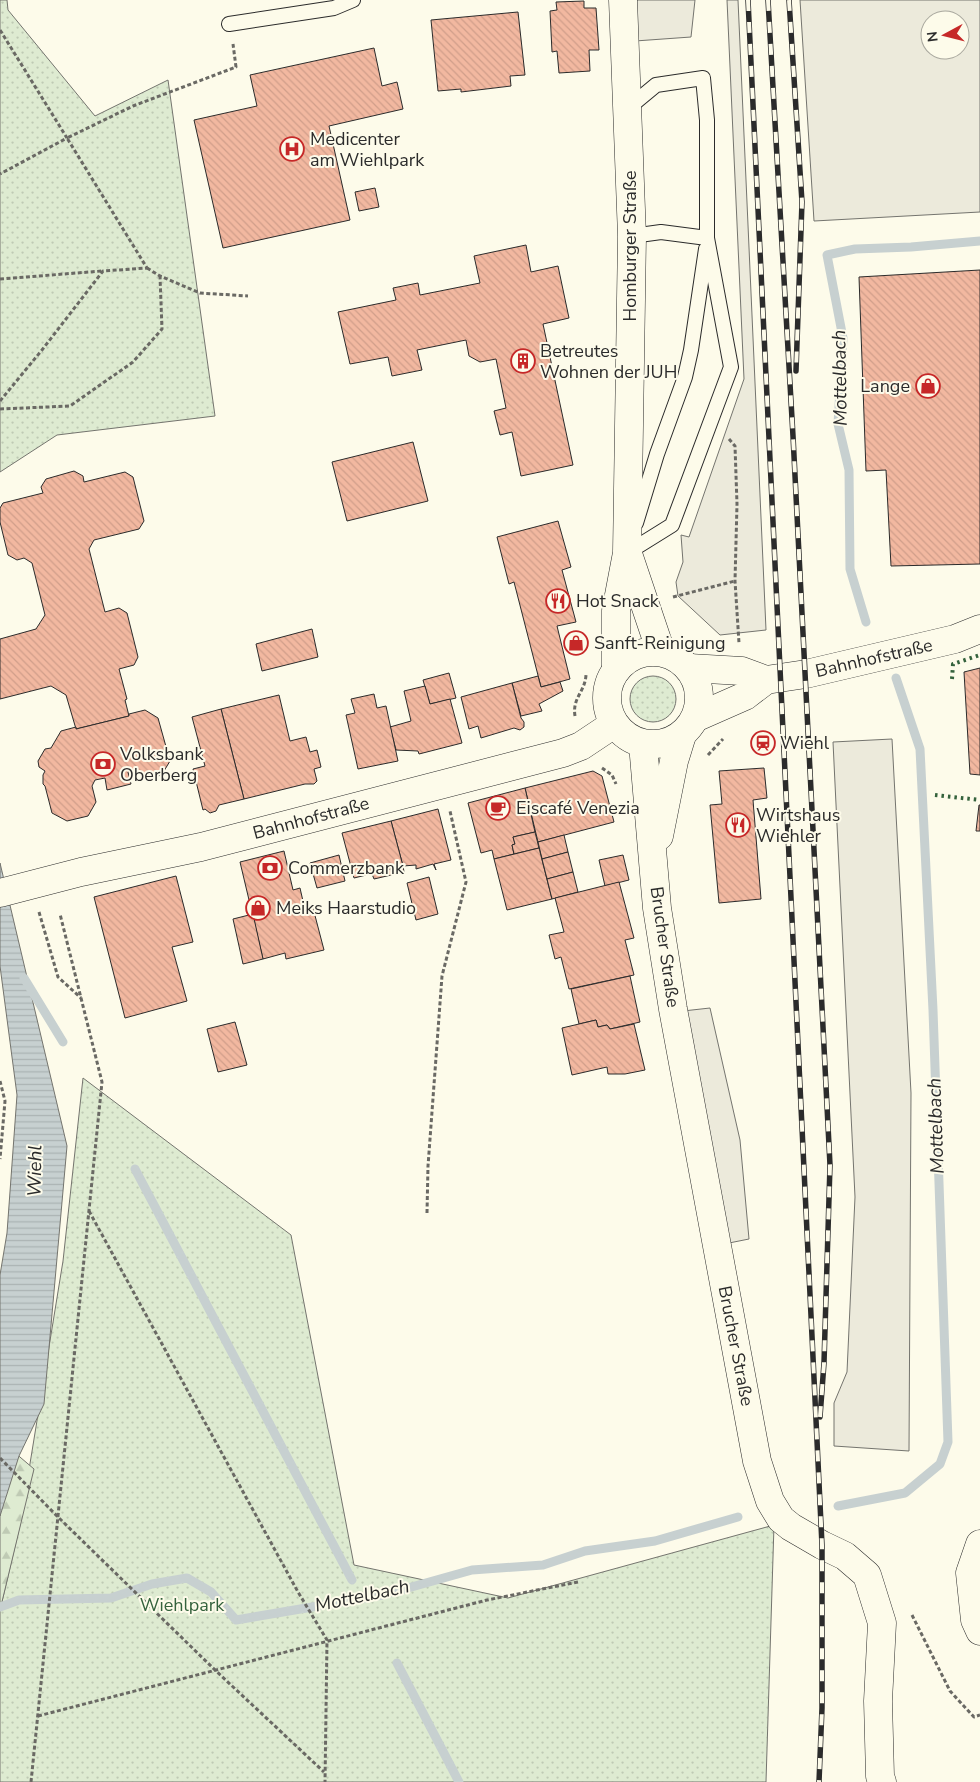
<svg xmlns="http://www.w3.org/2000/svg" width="980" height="1782" viewBox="0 0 980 1782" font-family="'Nunito Sans',sans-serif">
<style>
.grass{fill:url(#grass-dots);stroke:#74746e}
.forest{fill:url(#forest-firs);stroke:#74746e}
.parking{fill:#eceadb;stroke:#74746e;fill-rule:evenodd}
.water{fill:url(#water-rules);stroke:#74746e}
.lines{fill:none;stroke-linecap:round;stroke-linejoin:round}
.stream{stroke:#c7d0d0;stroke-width:9}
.building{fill:url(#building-back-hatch);stroke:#2b2b2b}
.service-casing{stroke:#2b2b2b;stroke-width:16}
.minor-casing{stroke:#2b2b2b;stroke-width:29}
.tertiary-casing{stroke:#2b2b2b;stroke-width:29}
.path{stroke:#6a6964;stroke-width:3;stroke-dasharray:4 2.5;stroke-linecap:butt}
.service{stroke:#fdfbea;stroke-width:14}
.minor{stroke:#fdfbea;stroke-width:28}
.tertiary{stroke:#fdfbea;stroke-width:28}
.rail-casing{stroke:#2b2b2b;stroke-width:5.5}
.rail{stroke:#fdfbea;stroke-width:4;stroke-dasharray:11;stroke-linecap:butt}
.hedge{stroke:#34623c;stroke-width:4;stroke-dasharray:2.5 4;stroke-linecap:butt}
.labels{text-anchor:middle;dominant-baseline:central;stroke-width:4;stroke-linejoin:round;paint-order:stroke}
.poi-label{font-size:18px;fill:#2b2b2b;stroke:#fdfbea;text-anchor:start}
.street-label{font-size:18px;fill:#2b2b2b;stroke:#fdfbea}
.park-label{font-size:18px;fill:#34623c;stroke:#fdfbea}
.water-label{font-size:19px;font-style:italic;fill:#2b2b2b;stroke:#fdfbea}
</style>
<defs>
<pattern id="grass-dots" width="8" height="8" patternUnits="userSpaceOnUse" patternTransform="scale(1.25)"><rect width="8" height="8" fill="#deebd1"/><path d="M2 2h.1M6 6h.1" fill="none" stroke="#bfcab4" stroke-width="1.8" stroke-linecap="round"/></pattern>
<pattern id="forest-firs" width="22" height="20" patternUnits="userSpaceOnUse" patternTransform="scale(1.25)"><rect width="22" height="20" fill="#deebd1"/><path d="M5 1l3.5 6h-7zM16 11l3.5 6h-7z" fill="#bfcab4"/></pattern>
<pattern id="water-rules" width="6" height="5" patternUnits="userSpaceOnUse" patternTransform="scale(1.25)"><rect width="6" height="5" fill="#c7d0d0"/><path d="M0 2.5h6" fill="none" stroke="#abb3b3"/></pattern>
<pattern id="building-back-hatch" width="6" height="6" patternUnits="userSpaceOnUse" patternTransform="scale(1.25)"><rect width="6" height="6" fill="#f2b8a0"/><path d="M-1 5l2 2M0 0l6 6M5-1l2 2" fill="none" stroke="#d09e8a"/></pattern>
</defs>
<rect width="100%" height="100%" fill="#fdfbea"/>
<g class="grass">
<path d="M0,0H7L8,10L95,116L168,80L215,416L57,435L0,472Z"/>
<circle cx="653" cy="699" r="23"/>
<path d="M83,1078L291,1235L354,1565L508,1598L774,1525L766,1782H0V1610L20,1525L63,1261Z"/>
</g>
<path class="forest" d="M0,1440L34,1469L0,1610Z"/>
<g class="parking">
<path d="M633,0H695L691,37L635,41Z"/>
<path d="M727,0H738L766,630L720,635L678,596L676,582L683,562L681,535L689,537L744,379Z"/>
<path d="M800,0H980V212L814,221ZM930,20H960V50H930Z"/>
<path d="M892,739L911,1093L909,1451L834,1446V1403L847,1372L855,1197L833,742Z"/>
<path d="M710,1008L740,1140L749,1239L729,1243L683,1011Z"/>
</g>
<path class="water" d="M0,863L67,1146L44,1404L19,1456L0,1516V1275L7,1233L17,1095L0,966Z"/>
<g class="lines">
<g class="stream">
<path d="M866,622L850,569L849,470L838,424L843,338L827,255L855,249L911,247L980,241"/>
<path d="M24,978L63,1042"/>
<path d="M135,1169L352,1580"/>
<path d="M838,1506L905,1493L940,1464L948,1442L933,1010L920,749L896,678"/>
<path d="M0,1607L19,1600L111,1598L152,1584L187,1578L211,1592L236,1620L383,1595L472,1570L543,1565L585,1551L655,1541L738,1517"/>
<path d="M397,1663L459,1782"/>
</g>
</g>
<g class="building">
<path d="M584,1V8H596L599,50H589L590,71L559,73L557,51L552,52L550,11L557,10L556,2Z"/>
<path d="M518,12L525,75L510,76L511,86L461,92V89L438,91L431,20Z"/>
<path d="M374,48L382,86L397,82L403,109L329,126L350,220L223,248L194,120L257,106L250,75Z"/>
<path d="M375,188L379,207L359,211L355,192Z"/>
<path d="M526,245L531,272L558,266L569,318L543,324L573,465L521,476L512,432L500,435L494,411L506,408L496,359L480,362L469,356L466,340L417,350L422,370L392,376L388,357L350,364L338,312L396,300L393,288L418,283L420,295L480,283L474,256Z"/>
<path d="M980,270V564L891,566L886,470L866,471L859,277Z"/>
<path d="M413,442L428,501L347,521L332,462Z"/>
<path d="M74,471L83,476L84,482L125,472L133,477L144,521L139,529L94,540L89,549L105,612L119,608L127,613L138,657L134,665L119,669L127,699L125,700L129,716L76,729L66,695L51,686L0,699V639L36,629L45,615L32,563L24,558L17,560L8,555L0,522V508L3,503L43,493L41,487L46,479Z"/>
<path d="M558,521L571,567L562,570L576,622L557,626L570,679L541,687L514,582L509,584L497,537Z"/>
<path d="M312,629L318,657L262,671L256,644Z"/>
<path d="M980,668V775L970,774L964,672Z"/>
<path d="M449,673L456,698L430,704L423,680Z"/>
<path d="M538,676L541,687L560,682L563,691L539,704L542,711L521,716L512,683Z"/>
<path d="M512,683L521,718L524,722V727L520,730L514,728L481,738L478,726L469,729L461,697Z"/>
<path d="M425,686L430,704L450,699L462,743L419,754L418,751L396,750L390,727L411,721L404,691Z"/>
<path d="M374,694L377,708L386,706L398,761L358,769L346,715L355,713L351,699Z"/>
<path d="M279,695L290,741L306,737L310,752L317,750L321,767L314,769L317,781L314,784H305L244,799L221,709Z"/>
<path d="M221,709L244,799L219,805L216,811L210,813L205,809L203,810L193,769L205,766L192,717Z"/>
<path d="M145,710L158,718L170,761L164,771L161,772L162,775L149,778V775L146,776L137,770L128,772L131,784L107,790L105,778L95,780L92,786L96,802L88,816L67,821L52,813L45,786L43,784V775L45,771L39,767L38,761L45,749L51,748L61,731L76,727V729L129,716V714Z"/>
<path d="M764,768L767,798L753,800L761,899L719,903L710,805L722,804L719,771Z"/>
<path d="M593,771L602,776L614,822L538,842L525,788Z"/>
<path d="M525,788L535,832L513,837L515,844L512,845L514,854L494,859L492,850L481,853L468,803Z"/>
<path d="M979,805H980V831H976Z"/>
<path d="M438,809L451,860L434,864L436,870L433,864L416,869V865L403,866L391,821Z"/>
<path d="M391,821L403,866L354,878L342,833Z"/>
<path d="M535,832L539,848L514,854L512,845L515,844L513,837Z"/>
<path d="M564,835L568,852L542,859L538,842Z"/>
<path d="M539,848L552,899L507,910L494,859Z"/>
<path d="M284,851L293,890L300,888L305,910L313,908L324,950L286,959L285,953L263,959L240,862Z"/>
<path d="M568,852L573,872L547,879L542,859Z"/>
<path d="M339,855L345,881L317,888L310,863Z"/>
<path d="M623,855L629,880L605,886L599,860Z"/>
<path d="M403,866L404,872L374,879L372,874Z"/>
<path d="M573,872L578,892L552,899L547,879Z"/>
<path d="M176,876L193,942L172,947L187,1001L125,1018L94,897Z"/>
<path d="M429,877L438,914L416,920L407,883Z"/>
<path d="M619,882L634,938L625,940L634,975L569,989L561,957L555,959L549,935L564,932L555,898Z"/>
<path d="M253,914L263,959L243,964L233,919Z"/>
<path d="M630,976L640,1022L610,1029L607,1025L598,1027L596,1020L579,1024L571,989Z"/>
<path d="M596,1020L598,1027L607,1025L610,1029L634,1024L645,1070L625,1074H608L607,1067L572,1075L562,1028Z"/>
<path d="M235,1022L247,1065L218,1072L207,1029Z"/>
</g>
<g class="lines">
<g class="service-casing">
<g id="service">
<path d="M229,24L334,8L353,0"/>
<path d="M632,236L661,232L707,238"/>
<path d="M636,523L657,454L685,377L691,350L706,249"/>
<path d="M627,553L672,525L731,367L707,238V120L703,78L656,85L627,109"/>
</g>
</g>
<g class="minor-casing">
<g id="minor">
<path d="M689,668L742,671L766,680"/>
<path d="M695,718L745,696L766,680L806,674L955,639L980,629"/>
<path d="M643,744L657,908L673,1009L757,1461L770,1501L781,1519L791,1527L822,1545L845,1556L867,1575L882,1623L878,1701L880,1776L882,1782"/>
<path d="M659,836L674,761L682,735"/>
<path d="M980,1544L970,1573L975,1620L980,1631"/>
</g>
</g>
<g class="tertiary-casing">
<g id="tertiary">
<path d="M628,554L661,652"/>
<circle cx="653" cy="698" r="46"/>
<path d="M616,670V611L627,553L632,236L623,0"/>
<path d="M0,893L81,872L201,847L563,753L581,746L614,724"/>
</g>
</g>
<g class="path">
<path d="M0,30L67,138L0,174"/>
<path d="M147,268L160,276L200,293L248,296"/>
<path d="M0,279L102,271"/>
<path d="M0,401L42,350L103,271L147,268L67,138L133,106L236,67L233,44"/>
<path d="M0,409L70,406L133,362L162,329L160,276"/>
<path d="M729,439L735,446L737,504L735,581L739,643"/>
<path d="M673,597L735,581"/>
<path d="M575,716C572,698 585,692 586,675"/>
<path d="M708,755L723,739"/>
<path d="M602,768L612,775L616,784"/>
<path d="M39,912L58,977L81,998"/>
<path d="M0,1081L5,1101L0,1159"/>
<path d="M89,1211L298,1592L327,1640L325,1782"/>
<path d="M427,1213L428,1166L442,976L466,882L450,811"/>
<path d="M0,1458L58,1517L215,1670L324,1772"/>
<path d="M912,1615L950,1691L974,1717L980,1715"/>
<path d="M38,1716L487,1600L578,1582"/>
<path d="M31,1782L102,1082L60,914"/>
</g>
<use href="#service" class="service"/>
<use href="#minor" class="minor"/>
<use href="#tertiary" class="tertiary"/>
<g class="rail-casing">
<g id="rail">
<path d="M748,0L822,1545V1708L819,1782"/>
<path d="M768,0L793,436L830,1165L824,1363L820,1417"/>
<path d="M789,0L802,202L796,371"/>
</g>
</g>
<use href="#rail" class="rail"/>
<g class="hedge">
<path d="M952,679L953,664L980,655"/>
<path d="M935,795L980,800"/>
</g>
</g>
<defs>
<g id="hospital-ring" transform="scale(1.25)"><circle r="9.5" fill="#fdfbea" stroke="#c62828" stroke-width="1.5"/><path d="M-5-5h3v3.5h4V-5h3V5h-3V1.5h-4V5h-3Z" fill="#c62828"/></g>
<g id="building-ring" transform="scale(1.25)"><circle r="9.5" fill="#fdfbea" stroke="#c62828" stroke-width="1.5"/><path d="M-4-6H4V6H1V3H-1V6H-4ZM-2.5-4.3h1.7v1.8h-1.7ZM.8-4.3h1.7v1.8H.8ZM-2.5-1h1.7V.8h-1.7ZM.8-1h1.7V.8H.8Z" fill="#c62828"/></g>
<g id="shop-ring" transform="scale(1.25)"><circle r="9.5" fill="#fdfbea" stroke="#c62828" stroke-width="1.5"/><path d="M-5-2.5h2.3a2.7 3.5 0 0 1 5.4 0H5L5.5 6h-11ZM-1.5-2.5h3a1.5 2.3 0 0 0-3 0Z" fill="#c62828"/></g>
<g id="restaurant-ring" transform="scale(1.25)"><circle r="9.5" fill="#fdfbea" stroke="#c62828" stroke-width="1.5"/><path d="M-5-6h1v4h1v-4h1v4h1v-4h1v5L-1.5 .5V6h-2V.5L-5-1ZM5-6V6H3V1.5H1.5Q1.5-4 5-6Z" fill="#c62828"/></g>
<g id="station-ring" transform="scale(1.25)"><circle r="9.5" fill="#fdfbea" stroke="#c62828" stroke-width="1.5"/><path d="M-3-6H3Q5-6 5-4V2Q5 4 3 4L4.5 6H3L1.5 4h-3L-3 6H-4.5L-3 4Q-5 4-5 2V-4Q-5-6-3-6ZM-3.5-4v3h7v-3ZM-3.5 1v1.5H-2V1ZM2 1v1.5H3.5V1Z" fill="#c62828"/></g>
<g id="bank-ring" transform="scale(1.25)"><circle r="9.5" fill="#fdfbea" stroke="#c62828" stroke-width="1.5"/><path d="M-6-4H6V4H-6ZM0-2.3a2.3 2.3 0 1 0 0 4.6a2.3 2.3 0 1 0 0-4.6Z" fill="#c62828"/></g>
<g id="cafe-ring" transform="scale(1.25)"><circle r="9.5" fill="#fdfbea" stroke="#c62828" stroke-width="1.5"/><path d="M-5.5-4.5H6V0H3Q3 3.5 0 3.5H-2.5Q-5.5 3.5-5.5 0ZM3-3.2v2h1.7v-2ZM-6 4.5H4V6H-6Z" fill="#c62828"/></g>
</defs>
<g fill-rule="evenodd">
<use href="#hospital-ring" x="292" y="149"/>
<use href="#building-ring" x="523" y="361"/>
<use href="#shop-ring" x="928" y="386"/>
<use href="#restaurant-ring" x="558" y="601"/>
<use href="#shop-ring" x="576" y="643"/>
<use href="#station-ring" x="763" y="743"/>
<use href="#bank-ring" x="103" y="764"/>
<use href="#cafe-ring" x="498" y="808"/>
<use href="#restaurant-ring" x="738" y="825"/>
<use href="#bank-ring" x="270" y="868"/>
<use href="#shop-ring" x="258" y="908"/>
</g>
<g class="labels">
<g class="poi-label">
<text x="310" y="139">Medicenter<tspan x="310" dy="21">am Wiehlpark</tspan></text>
<text x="540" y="351">Betreutes<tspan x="540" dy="21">Wohnen der JUH</tspan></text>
<text x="910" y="386" text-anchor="end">Lange</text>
<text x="576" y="601">Hot Snack</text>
<text x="594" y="643">Sanft-Reinigung</text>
<text x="780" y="743">Wiehl</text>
<text x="120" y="754">Volksbank<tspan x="120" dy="21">Oberberg</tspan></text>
<text x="516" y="808">Eiscafé Venezia</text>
<text x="756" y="815">Wirtshaus<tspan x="756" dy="21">Wiehler</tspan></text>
<text x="288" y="868">Commerzbank</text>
<text x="276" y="908">Meiks Haarstudio</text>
</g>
<g class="street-label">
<text transform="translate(630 246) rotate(-90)">Homburger Straße</text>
<text transform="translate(874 658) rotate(-13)">Bahnhofstraße</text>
<text transform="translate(311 818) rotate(-15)">Bahnhofstraße</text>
<text transform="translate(665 947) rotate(82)">Brucher Straße</text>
<text transform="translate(736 1346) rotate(79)">Brucher Straße</text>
</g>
<g class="park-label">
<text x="182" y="1605">Wiehlpark</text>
</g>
<g class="water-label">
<text transform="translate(840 378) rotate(-91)">Mottelbach</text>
<text transform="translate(936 1126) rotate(-92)">Mottelbach</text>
<text transform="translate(35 1171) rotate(-89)">Wiehl</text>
<text transform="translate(362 1596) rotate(-12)">Mottelbach</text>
</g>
</g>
<g transform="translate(945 35) rotate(263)"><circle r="24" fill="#fdfbea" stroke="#a9a89e"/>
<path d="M0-4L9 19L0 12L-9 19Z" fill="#c62828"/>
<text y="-8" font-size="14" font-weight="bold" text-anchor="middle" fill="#2b2b2b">N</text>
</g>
</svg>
